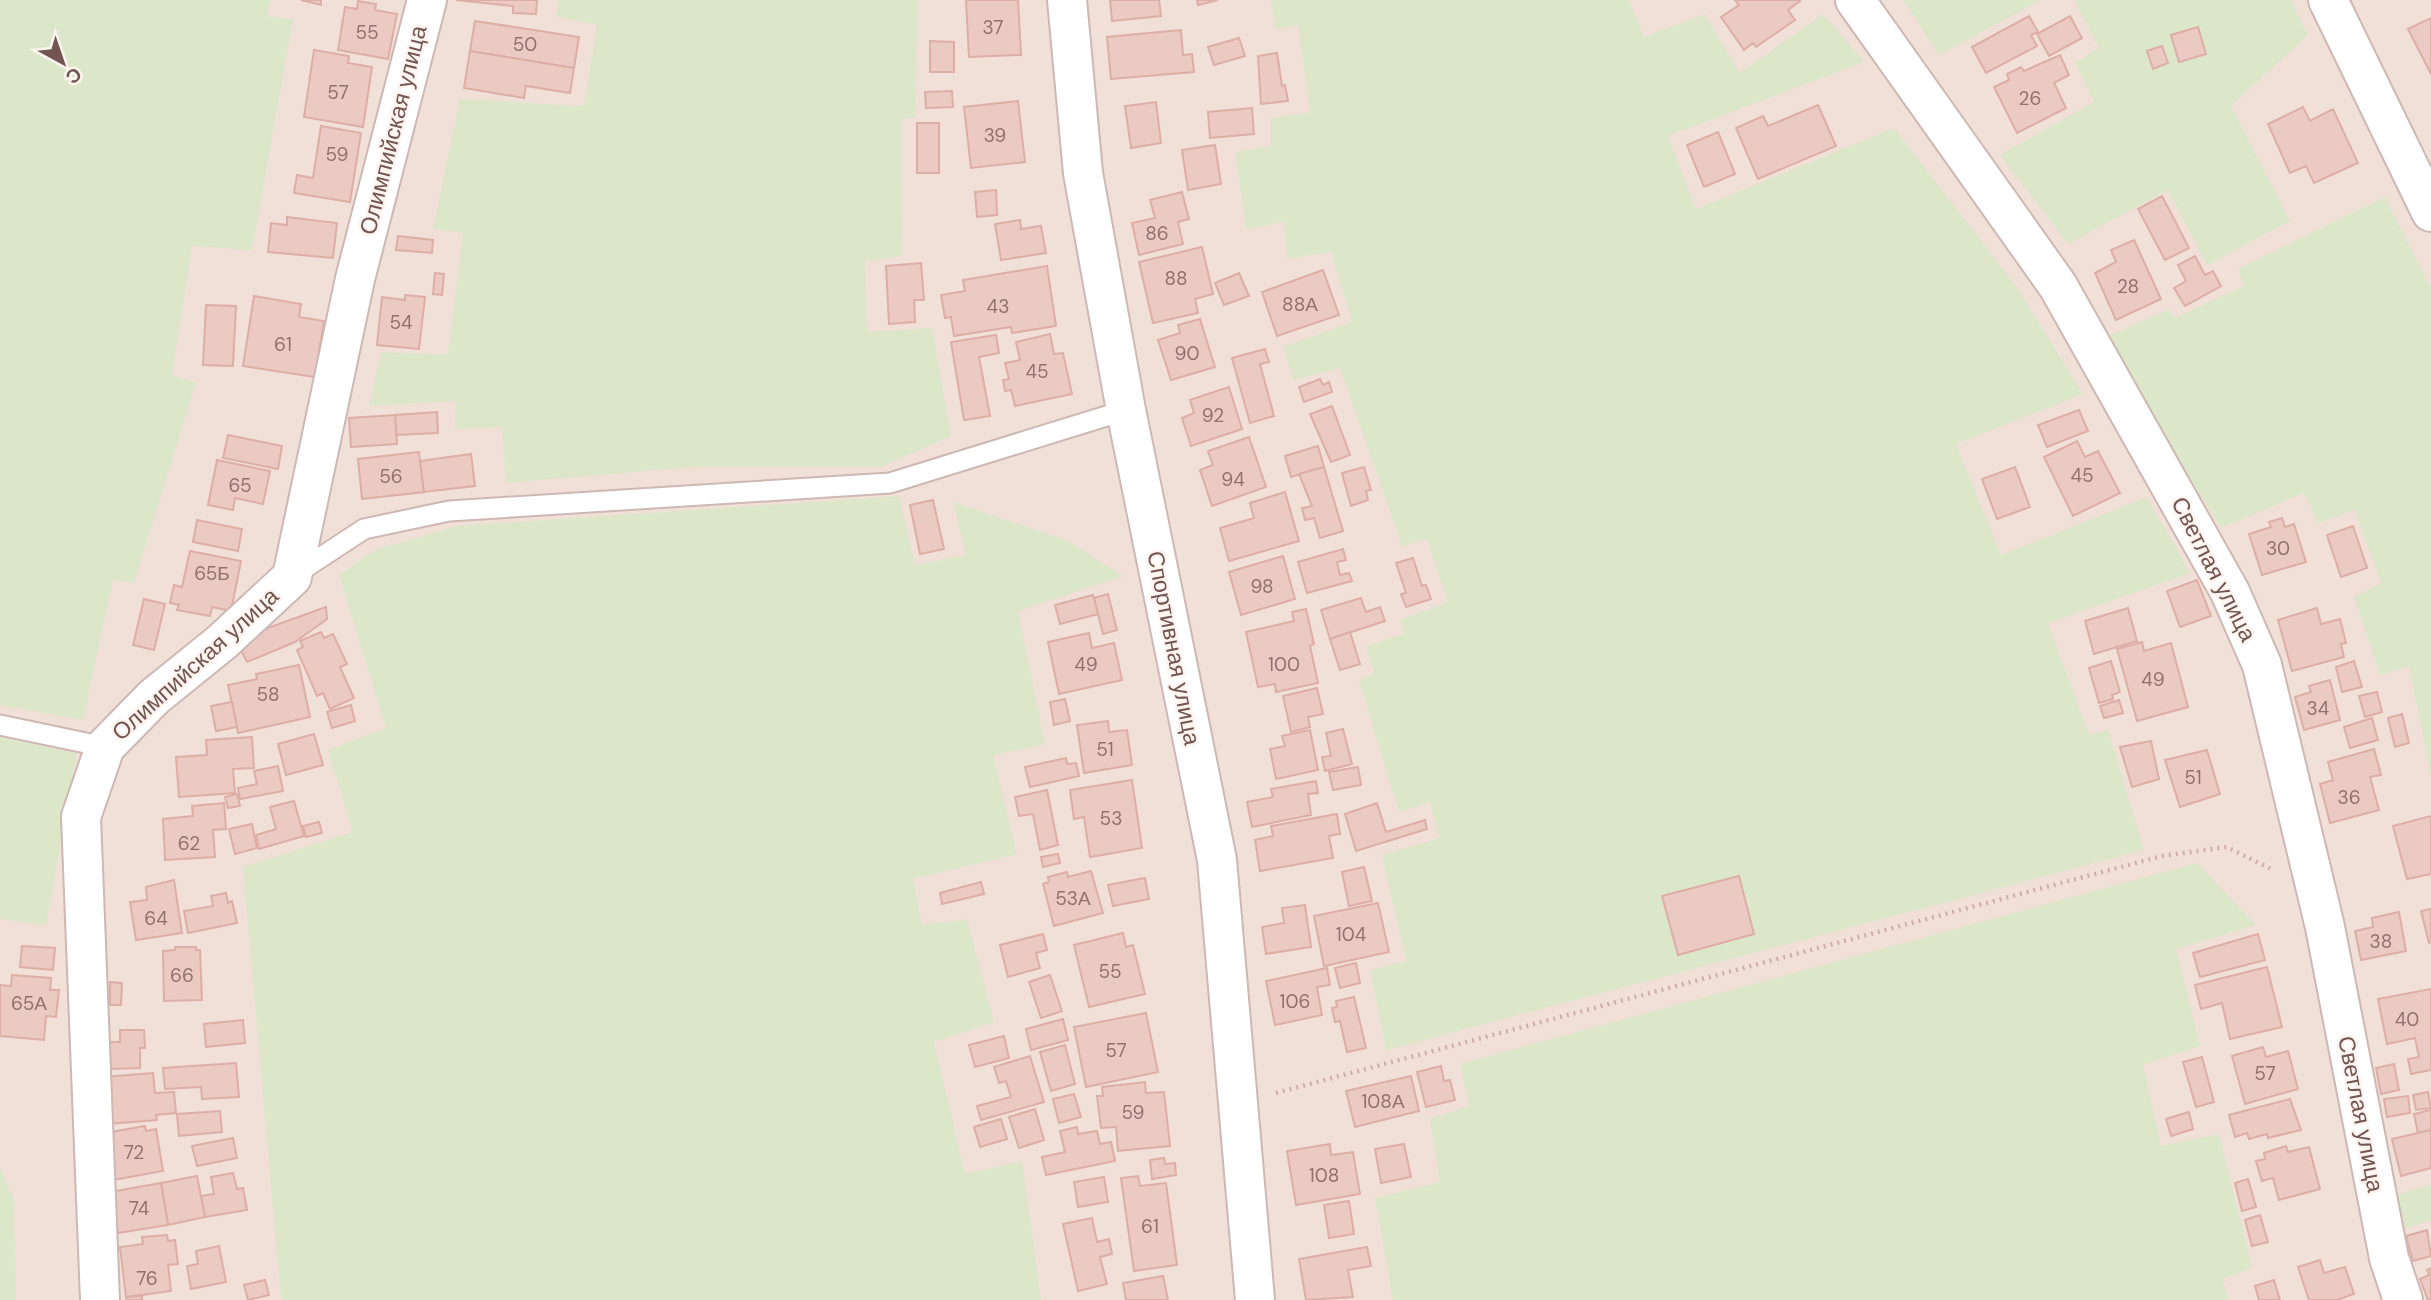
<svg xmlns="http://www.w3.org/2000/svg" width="2431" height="1300" viewBox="0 0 2431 1300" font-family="'DM Sans',sans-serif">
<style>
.residential{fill:#f1e0d8}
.green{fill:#dce6c9}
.building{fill:#eccac4;stroke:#ddaea6;stroke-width:2}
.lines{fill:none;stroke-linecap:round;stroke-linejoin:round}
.service-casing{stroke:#cdb8b3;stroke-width:23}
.minor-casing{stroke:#cdb8b3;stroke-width:42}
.path{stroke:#d1ada7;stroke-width:4.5;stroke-dasharray:2 5;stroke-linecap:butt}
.service{stroke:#fff;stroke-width:19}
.minor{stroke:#fff;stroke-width:38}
.labels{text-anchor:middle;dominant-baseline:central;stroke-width:5;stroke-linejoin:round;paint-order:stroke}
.number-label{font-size:19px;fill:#90726d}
.street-label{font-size:23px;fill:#725450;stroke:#fdf4ef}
</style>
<rect width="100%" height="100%" fill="#faefe9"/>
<rect class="residential" x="0" y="0" width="2431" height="1300"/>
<g class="green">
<path d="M0,0H271L267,16L293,19L252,250L192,246L172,375L196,383L134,583L113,580L83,720L0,705Z"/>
<path d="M559,0H918L915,118L901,119L902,256L865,261L867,332L932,328L951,436L881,467H692L506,483L502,427L455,429L456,401L369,406L381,352L448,355L463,233L433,229L460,99L584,106L597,25L556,16Z"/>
<path d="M1271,0H1629L1644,37L1704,14L1740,73L1823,14L1864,62L1668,136L1696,209L1894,128L2016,286L2083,394L1956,444L2001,555L2147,497L2190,573L2048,623L2089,735L2108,730L2144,850L1386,1050L1370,970L1406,961L1382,855L1440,838L1430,802L1399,812L1359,681L1374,673L1366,646L1404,634L1400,620L1448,602L1427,539L1402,546L1340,368L1294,380L1283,347L1352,322L1331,252L1287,259L1284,222L1246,229L1235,152L1271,146V118L1310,112L1298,25L1275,29Z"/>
<path d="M1903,0H2041L1939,55Z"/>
<path d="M2074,0H2291L2308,35L2231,106L2290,221L2207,265L2168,190L2068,244L2000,155L2094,102L2075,63L2099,48Z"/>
<path d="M2385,197L2431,288V776L2409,666L2380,675L2354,597L2381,583L2355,510L2318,523L2304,493L2221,528L2103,339L2169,309L2175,318L2244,286L2238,269Z"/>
<path d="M899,496L915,565L966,555L953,502L1068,541L1123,576L1018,611L1045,744L993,755L1017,854L913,879L922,925L967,919L994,1022L934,1042L965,1174L1022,1161L1041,1300H281L243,867L353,832L328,750L386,728L339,575L375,550L457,526Z"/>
<path d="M0,737L77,753L46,925L0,919Z"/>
<path d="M2197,863L2256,925L2176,949L2200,1046L2143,1065L2161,1146L2219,1134L2252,1268L2222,1279L2229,1300H1393L1375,1198L1440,1182L1430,1119L1469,1106L1460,1064Z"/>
<path d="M0,1167L14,1200L16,1300H0Z"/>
<path d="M2431,1185V1220L2405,1228L2395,1195Z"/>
</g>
<g class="building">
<path d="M301,0H321V5Z"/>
<path d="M456,0H537L536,14L513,13V6Z"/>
<path d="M966,0H1018L1021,55L969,57Z"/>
<path d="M1110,0H1159L1161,16L1112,21Z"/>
<path d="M1197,0H1218L1198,5Z"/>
<path d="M1735,0H1800V1L1788,10L1795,20L1756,47L1753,43L1744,50L1721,17L1739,5Z"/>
<path d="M358,1L376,4L375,10L397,14L388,59L338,50L345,7L357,9Z"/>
<path d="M2029,16L2038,32L2031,35L2037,46L1986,73L1972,47Z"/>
<path d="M2070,16L2082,38L2049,56L2037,34Z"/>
<path d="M2431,18V74L2408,29Z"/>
<path d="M475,21L579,37L574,68L470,51Z"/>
<path d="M2198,27L2206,54L2179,62L2171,35Z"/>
<path d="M1181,30L1183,55L1192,54L1194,72L1111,79L1107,37Z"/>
<path d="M1239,38L1245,56L1214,65L1208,47Z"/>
<path d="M930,41L954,42V72H930Z"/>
<path d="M2162,46L2168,63L2153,69L2147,51Z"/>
<path d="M314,50L349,56L348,63L372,67L363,127L304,117Z"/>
<path d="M470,51L574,68L570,93L526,86L524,98L464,88Z"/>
<path d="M1277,53L1282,86L1285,85L1288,101L1261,104L1258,56Z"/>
<path d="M2060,55L2069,75L2054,83L2066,108L2017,133L1994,87L2009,80L2007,74L2021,67L2024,71Z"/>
<path d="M952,91L953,107L926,108L925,92Z"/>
<path d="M1018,101L1025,162L971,168L964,107Z"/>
<path d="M1156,102L1161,143L1131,148L1125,106Z"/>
<path d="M1818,105L1836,146L1758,179L1736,128L1763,116L1768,126Z"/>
<path d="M2303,107L2310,121L2333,109L2358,163L2314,183L2306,166L2290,173L2268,124Z"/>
<path d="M1252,108L1254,134L1210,138L1208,112Z"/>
<rect x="917" y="123" width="22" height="50"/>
<path d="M321,126L361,133L350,202L294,193L297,175L313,178Z"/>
<path d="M1718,132L1735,174L1704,187L1687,145Z"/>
<path d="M1215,145L1221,184L1188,190L1182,150Z"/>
<path d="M996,190L997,215L977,217L975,192Z"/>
<path d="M1182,192L1189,219L1178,222L1183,244L1139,255L1132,223L1155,218L1150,200Z"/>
<path d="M2162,196L2189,248L2165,260L2138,209Z"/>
<path d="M287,217L337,223L333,258L268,252L271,223L287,225Z"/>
<path d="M1020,220L1021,229L1041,226L1046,253L1001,260L995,224Z"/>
<path d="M398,236L433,240L432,253L396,250Z"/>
<path d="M2134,240L2161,299L2116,320L2095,273L2116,262L2111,250Z"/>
<path d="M1202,247L1213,294L1195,299L1198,313L1153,323L1139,262Z"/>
<path d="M2195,256L2205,275L2213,271L2221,286L2185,306L2174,288L2186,281L2178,265Z"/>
<path d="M921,263L924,300H914L915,322L889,324L886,266Z"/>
<path d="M1047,266L1056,326L1012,333L1011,327L954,336L951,317L945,318L941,295L965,291L963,280Z"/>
<path d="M1323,270L1339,315L1277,336L1262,292Z"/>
<path d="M435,273L444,274L442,295L433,294Z"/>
<path d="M1239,273L1249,296L1224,305L1215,283Z"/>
<path d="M405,295L425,297L419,349L377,345L382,297L405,300Z"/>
<path d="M254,296L301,304L299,317L324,321L315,377L243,366Z"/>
<path d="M206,305L236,306L233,366L203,365Z"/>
<path d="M1200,319L1215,367L1171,380L1158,340L1180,333L1178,325Z"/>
<path d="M1050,334L1054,354L1063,353L1072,394L1015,406L1011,390L1005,391L1003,380L1009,379L1005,363L1020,360L1016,342Z"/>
<path d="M996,335L999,353L979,357L990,416L964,420L951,342Z"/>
<path d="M1265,349L1269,362L1260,364L1274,416L1250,423L1232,358Z"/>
<path d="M1320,379L1323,385L1329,382L1332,392L1304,402L1299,387Z"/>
<path d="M1229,387L1242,429L1191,446L1182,418L1194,413L1190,400Z"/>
<path d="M1332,406L1350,455L1331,462L1310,414Z"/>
<path d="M2079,410L2088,431L2047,447L2038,425Z"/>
<path d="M437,412L438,433L396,435L395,415Z"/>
<path d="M395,415L397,444L351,447L349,418Z"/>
<path d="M228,435L282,446L278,469L223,458Z"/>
<path d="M1249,437L1266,487L1212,506L1200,470L1213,465L1208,451Z"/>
<path d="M2077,441L2085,457L2098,451L2120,493L2073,516L2044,457Z"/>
<path d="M1318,446L1324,467L1291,477L1285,456Z"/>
<path d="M419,452L424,492L362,499L358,459Z"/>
<path d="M471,454L475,486L424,492L420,461Z"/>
<path d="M217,460L270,471L263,504L235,498L233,510L208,505Z"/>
<path d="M1324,467L1343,531L1320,538L1314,518L1305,520L1302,508L1312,506L1299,474Z"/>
<path d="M1364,467L1371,490L1366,491L1368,500L1351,506L1342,473Z"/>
<path d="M2015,467L2030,507L1997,519L1982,479Z"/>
<path d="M1285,492L1299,541L1229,561L1220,528L1254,518L1250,503Z"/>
<path d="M933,500L944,549L920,554L910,505Z"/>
<path d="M2282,518L2285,527L2294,524L2306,562L2262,575L2249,534L2271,527L2269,522Z"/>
<path d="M197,520L242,529L238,551L193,542Z"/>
<path d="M2353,526L2367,568L2341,577L2327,535Z"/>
<path d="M1343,549L1346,560L1337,562L1340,575L1349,573L1352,581L1307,593L1298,562Z"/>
<path d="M190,551L241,561L231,611L212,607L210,616L177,610L179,605L170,603L174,585L182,587Z"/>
<path d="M1283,556L1295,599L1241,615L1229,572Z"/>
<path d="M1413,558L1422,586L1426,585L1431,599L1406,607L1401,594L1406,593L1396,563Z"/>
<path d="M2197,580L2211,616L2180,627L2167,591Z"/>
<path d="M1108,594L1117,630L1103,634L1094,598Z"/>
<path d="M1093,595L1098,614L1060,624L1055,605Z"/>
<path d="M1361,598L1366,612L1380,607L1385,621L1330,639L1321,610Z"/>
<path d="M144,599L165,604L154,650L133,645Z"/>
<path d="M326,607L327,619L295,642L247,662L242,652L254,633Z"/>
<path d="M2128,608L2137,641L2094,654L2085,621Z"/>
<path d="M2317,608L2321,624L2340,619L2346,643L2341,644L2344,657L2292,671L2278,620Z"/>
<path d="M1306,609L1314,644L1310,646L1318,683L1276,692L1275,684L1258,687L1246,632L1294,621L1292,612Z"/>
<path d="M321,632L324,638L333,634L347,664L340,667L354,698L330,709L323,693L317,696L297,650L303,647L300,641Z"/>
<path d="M1350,632L1360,664L1340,670L1330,639Z"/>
<path d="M1089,633L1092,648L1114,643L1122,680L1059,694L1048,642Z"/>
<path d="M2142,642L2144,651L2171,643L2188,707L2137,721L2117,649Z"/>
<path d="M2111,661L2120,692L2112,695L2113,699L2099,703L2089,668Z"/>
<path d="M2354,661L2362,687L2342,692L2336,667Z"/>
<path d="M299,665L310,717L238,733L228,685L257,679L256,674Z"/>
<path d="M2330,680L2340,720L2304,730L2295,697L2311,692L2309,686Z"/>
<path d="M1317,688L1323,714L1308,717L1310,727L1291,732L1283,696Z"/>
<path d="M2377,692L2382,712L2365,717L2359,696Z"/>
<path d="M1065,699L1070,721L1054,725L1050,702Z"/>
<path d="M2119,700L2123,713L2104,718L2100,706Z"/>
<path d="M232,702L237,727L216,731L211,706Z"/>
<path d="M351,705L355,721L332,728L327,712Z"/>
<path d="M2402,714L2409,743L2395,747L2388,718Z"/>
<path d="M2372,718L2378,740L2350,748L2344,727Z"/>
<path d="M1108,721L1109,732L1127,730L1132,765L1084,773L1077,725Z"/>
<path d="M1343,729L1352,764L1325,771L1322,757L1331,756L1326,733Z"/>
<path d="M1310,730L1318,770L1276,779L1270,749L1285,746L1282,736Z"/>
<path d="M314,734L323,765L286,775L278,744Z"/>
<path d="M252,737L254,768L233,769L235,793L179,797L176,757L207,755L206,740Z"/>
<path d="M2151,741L2159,779L2132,787L2120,747Z"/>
<path d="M2374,749L2381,775L2370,777L2379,810L2330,823L2320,784L2333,780L2328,762Z"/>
<path d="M2207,750L2220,794L2180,807L2165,760Z"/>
<path d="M1066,758L1067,764L1076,763L1079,776L1030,787L1025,767Z"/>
<path d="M278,766L283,791L240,799L238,788L257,784L254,771Z"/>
<path d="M1358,767L1361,785L1333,790L1329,772Z"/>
<path d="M1132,780L1142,848L1090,857L1084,817L1074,819L1070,790Z"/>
<path d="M1316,781L1318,793L1308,794L1311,815L1252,827L1247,802L1273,797L1271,789Z"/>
<path d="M1047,790L1058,845L1040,850L1033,814L1019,816L1015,797Z"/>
<path d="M237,794L240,806L228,808L225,797Z"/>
<path d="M294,801L304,836L259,849L256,835L276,829L270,807Z"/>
<path d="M224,803L226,829L213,830L215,857L165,860L163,819L193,816L192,806Z"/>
<path d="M1377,803L1386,832L1425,820L1427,829L1356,851L1345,814Z"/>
<path d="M1337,814L1340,834L1329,836L1333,858L1260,871L1255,840L1273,836L1271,826Z"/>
<path d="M2431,816V874L2407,879L2393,826Z"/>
<path d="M319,822L322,833L306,837L303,826Z"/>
<path d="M252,824L257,848L235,854L229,829Z"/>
<path d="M1058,854L1060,863L1043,867L1041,857Z"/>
<path d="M1364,867L1372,901L1349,906L1342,872Z"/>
<path d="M1091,871L1103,913L1054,926L1043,884L1049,882L1048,877L1067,872L1068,877Z"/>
<path d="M1739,876L1754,934L1678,955L1662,896Z"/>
<path d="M1145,878L1149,899L1113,906L1108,885Z"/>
<path d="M174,880L182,933L136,940L130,902L147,900L146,887Z"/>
<path d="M981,882L984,894L942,904L940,893Z"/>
<path d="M226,893L228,903L232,901L237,923L188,933L184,911L213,906L211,896Z"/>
<path d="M1378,903L1389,952L1324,966L1314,916Z"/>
<path d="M1305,905L1311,947L1266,954L1262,927L1284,923L1282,908Z"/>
<path d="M2431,909V942L2429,943L2421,911Z"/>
<path d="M2399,912L2406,951L2361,960L2355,931L2373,927L2372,918Z"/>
<path d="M1123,933L1126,947L1133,945L1145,994L1089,1007L1074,945Z"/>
<path d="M1043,934L1047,950L1036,953L1040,968L1008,977L1000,945Z"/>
<path d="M2258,934L2265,960L2200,977L2193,953Z"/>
<path d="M22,946L55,948L53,970L20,967Z"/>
<path d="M175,947H196V950H200L202,1000L164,1001L163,951L175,950Z"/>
<path d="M1356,963L1360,983L1340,988L1335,968Z"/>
<path d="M2267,967L2282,1027L2230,1039L2222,1003L2201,1009L2195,985Z"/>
<path d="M1327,968L1330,985L1317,987L1322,1015L1275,1025L1266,981Z"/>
<path d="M12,975L51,978L50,990H59L56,1017L46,1016L44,1040L0,1036V985L11,986Z"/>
<path d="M1050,975L1062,1011L1041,1018L1029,982Z"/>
<path d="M110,982L122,983L121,1005H110Z"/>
<path d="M2431,989V1070L2411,1074L2408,1059L2419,1057L2415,1038L2387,1044L2378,999Z"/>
<path d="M1354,997L1366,1048L1347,1052L1340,1021L1335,1022L1332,1008L1337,1007L1336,1001Z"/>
<path d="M1146,1013L1158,1072L1086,1087L1074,1027Z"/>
<path d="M1063,1019L1068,1040L1031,1050L1026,1029Z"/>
<path d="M243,1020L245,1043L206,1047L204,1024Z"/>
<path d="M120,1030H144L145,1048H140V1068L110,1069L109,1042H120Z"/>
<path d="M1004,1036L1009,1058L975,1067L969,1045Z"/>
<path d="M1065,1045L1075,1084L1051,1091L1040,1052Z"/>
<path d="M2263,1047L2266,1057L2288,1051L2298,1089L2245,1104L2232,1056Z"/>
<path d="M1030,1056L1044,1102L981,1120L977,1106L1011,1097L1006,1081L999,1083L994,1067Z"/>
<path d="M2202,1057L2214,1102L2196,1107L2183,1062Z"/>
<path d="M236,1063L239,1097L202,1099L201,1087L165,1089L163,1068Z"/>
<path d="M2394,1064L2399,1090L2381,1094L2376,1068Z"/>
<path d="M1441,1066L1444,1081L1450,1080L1455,1100L1426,1107L1417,1072Z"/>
<path d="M153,1073L155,1093L174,1092L176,1113L156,1115L157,1120L107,1124L103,1077Z"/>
<path d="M1411,1076L1419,1111L1355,1127L1346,1091Z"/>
<path d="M1145,1082L1146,1093L1164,1092L1170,1146L1118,1151L1116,1127L1101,1128L1097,1096H1103L1102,1087Z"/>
<path d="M2428,1092L2431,1108L2416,1110L2413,1095Z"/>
<path d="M1074,1094L1081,1117L1059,1123L1053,1099Z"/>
<path d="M2408,1096L2410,1113L2387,1117L2384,1099Z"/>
<path d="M2290,1099L2301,1130L2268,1138L2267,1134L2249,1139L2247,1133L2235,1137L2229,1115Z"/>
<path d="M1035,1109L1044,1140L1019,1148L1009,1117Z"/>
<path d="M2431,1110V1130L2418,1133L2414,1114Z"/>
<path d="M220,1111L222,1132L179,1136L177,1114Z"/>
<path d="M2189,1112L2193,1129L2171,1136L2166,1119Z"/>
<path d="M1001,1119L1007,1139L980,1147L974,1127Z"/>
<path d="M145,1126L146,1131L156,1129L163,1171L113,1180L105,1133Z"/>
<path d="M1077,1127L1078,1134L1097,1131L1100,1144L1111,1142L1115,1161L1046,1175L1042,1157L1065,1152L1060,1131Z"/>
<path d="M2431,1130V1168L2401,1176L2392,1139Z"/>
<path d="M233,1138L237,1158L197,1166L192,1146Z"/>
<path d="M1330,1144L1331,1155L1353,1152L1360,1194L1296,1205L1287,1151Z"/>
<path d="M1404,1144L1411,1177L1381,1183L1375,1149Z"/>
<path d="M2286,1146L2288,1152L2309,1147L2320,1189L2279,1200L2273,1178L2262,1181L2256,1161L2265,1159L2264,1153Z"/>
<path d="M1164,1158L1165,1164L1175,1163L1176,1175L1152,1179L1150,1160Z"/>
<path d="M233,1173L237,1189L243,1188L247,1210L205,1217L201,1196L214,1194L211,1177Z"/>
<path d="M197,1176L205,1217L168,1225L161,1183Z"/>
<path d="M1138,1176L1140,1186L1166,1183L1177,1265L1134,1271L1121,1178Z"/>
<path d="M1104,1177L1108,1202L1078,1207L1074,1182Z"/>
<path d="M2248,1179L2256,1207L2242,1211L2235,1183Z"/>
<path d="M161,1183L168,1225L118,1233L110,1192Z"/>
<path d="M1349,1201L1354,1234L1329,1238L1324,1205Z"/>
<path d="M2260,1215L2268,1242L2252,1246L2245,1220Z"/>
<path d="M1092,1218L1097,1242L1109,1239L1112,1254L1100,1257L1107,1284L1078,1291L1063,1224Z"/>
<path d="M2427,1230L2431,1256L2413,1261L2406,1236Z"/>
<path d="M167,1235L168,1241L175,1240L178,1264L168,1265L171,1291L126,1297L120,1247L143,1244L142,1237Z"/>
<path d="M219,1246L226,1282L191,1289L187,1266L198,1264L196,1251Z"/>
<path d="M1367,1247L1371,1266L1348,1270L1353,1297L1306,1300L1299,1259Z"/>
<path d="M2320,1260L2324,1273L2345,1267L2354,1294L2337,1300H2309L2298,1267Z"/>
<path d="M2431,1268V1300H2428L2420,1279L2429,1275L2427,1270Z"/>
<path d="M1163,1276L1168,1300H1126L1123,1283Z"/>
<path d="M265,1280L269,1295L248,1300L244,1285Z"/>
<path d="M2274,1280L2280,1300H2259L2255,1286Z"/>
<path d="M142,1296V1300H127L126,1297Z"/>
</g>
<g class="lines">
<g class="service-casing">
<g id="service">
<path d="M294,575L364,529L449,511L890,483L1126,410"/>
<path d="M0,725L105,747"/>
</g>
</g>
<g class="minor-casing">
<g id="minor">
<path d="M1067,0L1083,173L1126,410L1217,860L1255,1300"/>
<path d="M1855,0L2058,286L2230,592L2262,665L2325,927L2389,1258L2403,1300"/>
<path d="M2328,0L2431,212"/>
<path d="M100,1300L81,817L105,747L154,697L222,642L292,577L355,279L427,0"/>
</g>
</g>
<path class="path" d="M1276,1093L2162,856L2227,847L2273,870"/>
<use href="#service" class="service"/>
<use href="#minor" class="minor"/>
</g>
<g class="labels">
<g class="number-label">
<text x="993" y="27">37</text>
<text x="367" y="32">55</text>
<text x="525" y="44">50</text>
<text x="338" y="92">57</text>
<text x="2030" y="98">26</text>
<text x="995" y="135">39</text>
<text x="337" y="154">59</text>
<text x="1157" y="233">86</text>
<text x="1176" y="278">88</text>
<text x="2128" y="286">28</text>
<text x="1300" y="304">88А</text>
<text x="998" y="306">43</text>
<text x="401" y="322">54</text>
<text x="283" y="344">61</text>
<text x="1187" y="353">90</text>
<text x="1037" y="371">45</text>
<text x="1213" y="415">92</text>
<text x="2082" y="475">45</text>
<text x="391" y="476">56</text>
<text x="1233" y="479">94</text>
<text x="240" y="485">65</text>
<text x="2278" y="548">30</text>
<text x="212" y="573">65Б</text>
<text x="1262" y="586">98</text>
<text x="1086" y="664">49</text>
<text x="1284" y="664">100</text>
<text x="2153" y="679">49</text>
<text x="268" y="694">58</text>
<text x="2318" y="708">34</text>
<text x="1105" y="749">51</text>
<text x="2193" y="777">51</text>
<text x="2349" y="797">36</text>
<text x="1111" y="818">53</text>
<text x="189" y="843">62</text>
<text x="1073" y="898">53А</text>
<text x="156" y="918">64</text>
<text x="1351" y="934">104</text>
<text x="2381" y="941">38</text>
<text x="1110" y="971">55</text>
<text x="182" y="975">66</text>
<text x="1295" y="1001">106</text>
<text x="29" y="1003">65А</text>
<text x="2407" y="1019">40</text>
<text x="1116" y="1050">57</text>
<text x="2265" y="1073">57</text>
<text x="1383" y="1101">108А</text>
<text x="1133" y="1112">59</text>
<text x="134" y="1152">72</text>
<text x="1324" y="1175">108</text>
<text x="139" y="1208">74</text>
<text x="1150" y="1226">61</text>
<text x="147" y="1278">76</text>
</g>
<g class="street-label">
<text transform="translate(393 130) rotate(-76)">Олимпийская улица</text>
<text transform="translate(2214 569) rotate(63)">Светлая улица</text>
<text transform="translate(1174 648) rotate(79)">Спортивная улица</text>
<text transform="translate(195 664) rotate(-42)">Олимпийская улица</text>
<text transform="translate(2361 1114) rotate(79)">Светлая улица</text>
</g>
</g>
<g transform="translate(63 63) rotate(140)" stroke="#fdf4ef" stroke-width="5" paint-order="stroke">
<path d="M0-5L12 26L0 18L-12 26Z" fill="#725450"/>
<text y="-10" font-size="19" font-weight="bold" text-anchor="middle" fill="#725450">С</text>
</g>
</svg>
